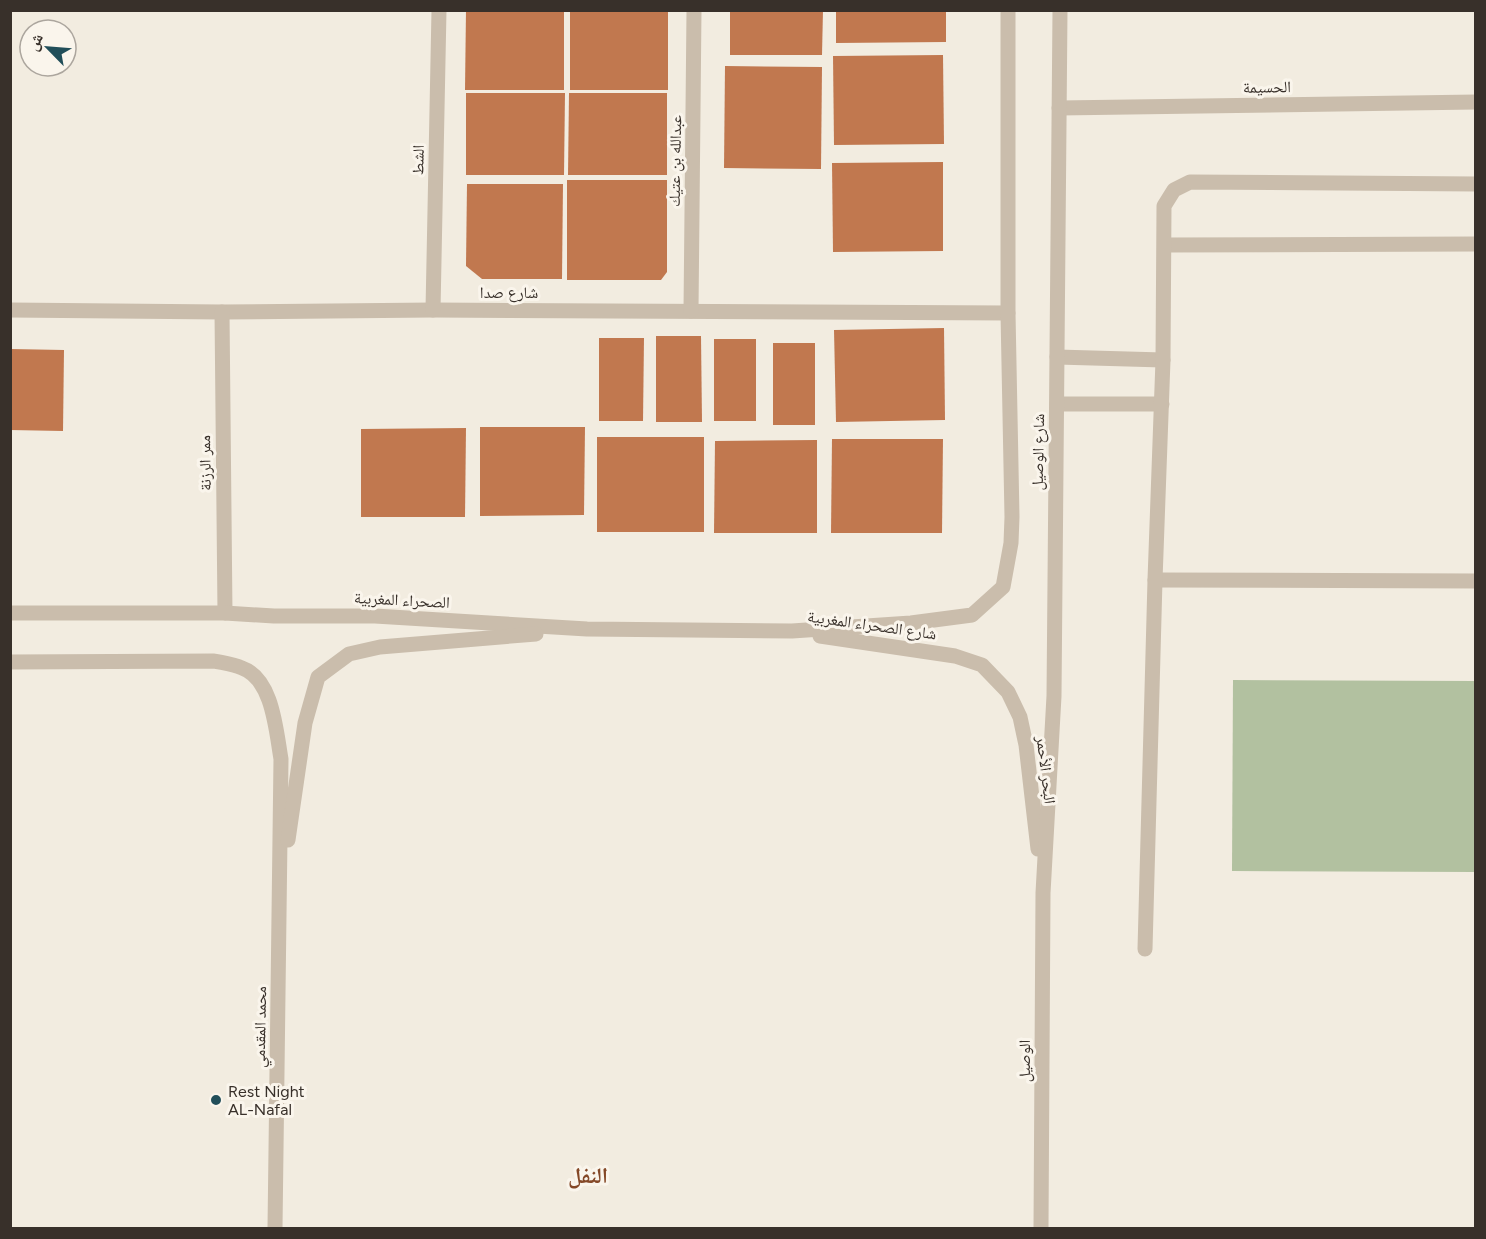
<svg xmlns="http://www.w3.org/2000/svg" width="1486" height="1239" viewBox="0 0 1486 1239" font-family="Figtree,'Noto Naskh Arabic',sans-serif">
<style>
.green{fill:#b2c1a0}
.building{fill:#c1784f}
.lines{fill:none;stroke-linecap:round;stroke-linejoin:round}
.minor{stroke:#cabdac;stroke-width:15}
.poi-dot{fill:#214e59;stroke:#faf5ec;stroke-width:2}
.labels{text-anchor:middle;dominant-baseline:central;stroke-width:6;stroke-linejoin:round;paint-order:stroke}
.street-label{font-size:16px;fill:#38302a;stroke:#faf5ec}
.poi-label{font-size:16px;fill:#38302a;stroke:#faf5ec;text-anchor:start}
.district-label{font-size:22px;font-weight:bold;fill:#844827;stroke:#faf5ec}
</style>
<rect width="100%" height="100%" fill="#f2ece0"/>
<path class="green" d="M1233,680L1475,681V872L1232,871Z"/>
<g class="building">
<path d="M466,10H564V90H465Z"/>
<rect x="570" y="10" width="98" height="80"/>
<path d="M730,10H823L822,55H730Z"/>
<path d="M836,10H946V42L836,43Z"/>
<path d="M943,55L944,144L834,145L833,56Z"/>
<path d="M725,66L822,67L821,169L724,168Z"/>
<path d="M466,93H565L564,175H466Z"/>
<path d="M569,93H667V175H568Z"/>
<path d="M943,162V251L833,252L832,163Z"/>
<path d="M567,180H667V272L661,280H567Z"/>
<path d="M467,184H563L562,279H482L466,266Z"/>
<path d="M944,328L945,420L836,422L834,330Z"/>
<path d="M656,336H701L702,422H656Z"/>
<path d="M599,338H644L643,421H599Z"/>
<rect x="714" y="339" width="42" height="82"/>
<rect x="773" y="343" width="42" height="82"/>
<path d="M10,349L64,350L63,431L10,430Z"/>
<path d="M480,427H585L584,515L480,516Z"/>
<path d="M466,428L465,517H361V429Z"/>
<rect x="597" y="437" width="107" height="95"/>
<path d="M832,439H943L942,533H831Z"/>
<path d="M817,440V533H714L715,441Z"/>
</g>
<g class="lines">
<g class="minor">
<path d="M1059,108L1476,102"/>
<path d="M1165,245L1476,244"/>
<path d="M10,310L222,312L433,310L1008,313"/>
<path d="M433,310L439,10"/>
<path d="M691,311L694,10"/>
<path d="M222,312L225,613"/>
<path d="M1057,357L1163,360"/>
<path d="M1057,404H1162"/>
<path d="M1155,580L1476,581"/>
<path d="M10,613H225L274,616H375L587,629L792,631L911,623L972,615L1003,587L1011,543L1012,517L1008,313V10"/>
<path d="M820,636L955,656L982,665L1008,692L1020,717L1026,745L1038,849"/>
<path d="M10,662L214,661C223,663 233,664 242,668C273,679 276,731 281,759L275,1228"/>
<path d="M288,840L305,723L318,677L349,654L380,647L536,634"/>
<path d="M1145,949L1155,580L1163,360L1164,206L1174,190L1190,182L1476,184"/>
<path d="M1041,1228L1043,893L1054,696L1060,10"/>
</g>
</g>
<circle class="poi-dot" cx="216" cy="1100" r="6"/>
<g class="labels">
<g class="street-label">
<text transform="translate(1267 87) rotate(-1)">الحسيمة</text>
<text transform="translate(418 160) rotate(-89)">الشط</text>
<text transform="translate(675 161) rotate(-89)">عبدالله بن عتيك</text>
<text x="509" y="292">شارع صدا</text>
<text transform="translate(1038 452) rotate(-89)">شارع الوصيل</text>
<text transform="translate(205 463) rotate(-91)">ممر الرزنة</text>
<text transform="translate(402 600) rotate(3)">الصحراء المغربية</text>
<text transform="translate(872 625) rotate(8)">شارع الصحراء المغربية</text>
<text transform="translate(1046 770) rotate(83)">البحر الأحمر</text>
<text transform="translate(260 1027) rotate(-89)">محمد المقدمي</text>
<text transform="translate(1024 1061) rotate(-90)">الوصيل</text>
</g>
<g class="poi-label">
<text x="228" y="1091">Rest Night<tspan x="228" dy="18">AL-Nafal</tspan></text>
</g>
<g class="district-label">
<text x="588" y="1175">النفل</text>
</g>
</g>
<rect width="1486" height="1239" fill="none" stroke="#38302a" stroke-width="24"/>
<g transform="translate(48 48) rotate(295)"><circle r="28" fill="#faf5ec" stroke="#aca69e" stroke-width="1.5"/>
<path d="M0-4.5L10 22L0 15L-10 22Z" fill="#214e59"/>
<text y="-9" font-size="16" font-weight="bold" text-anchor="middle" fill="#38302a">ش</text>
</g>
</svg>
